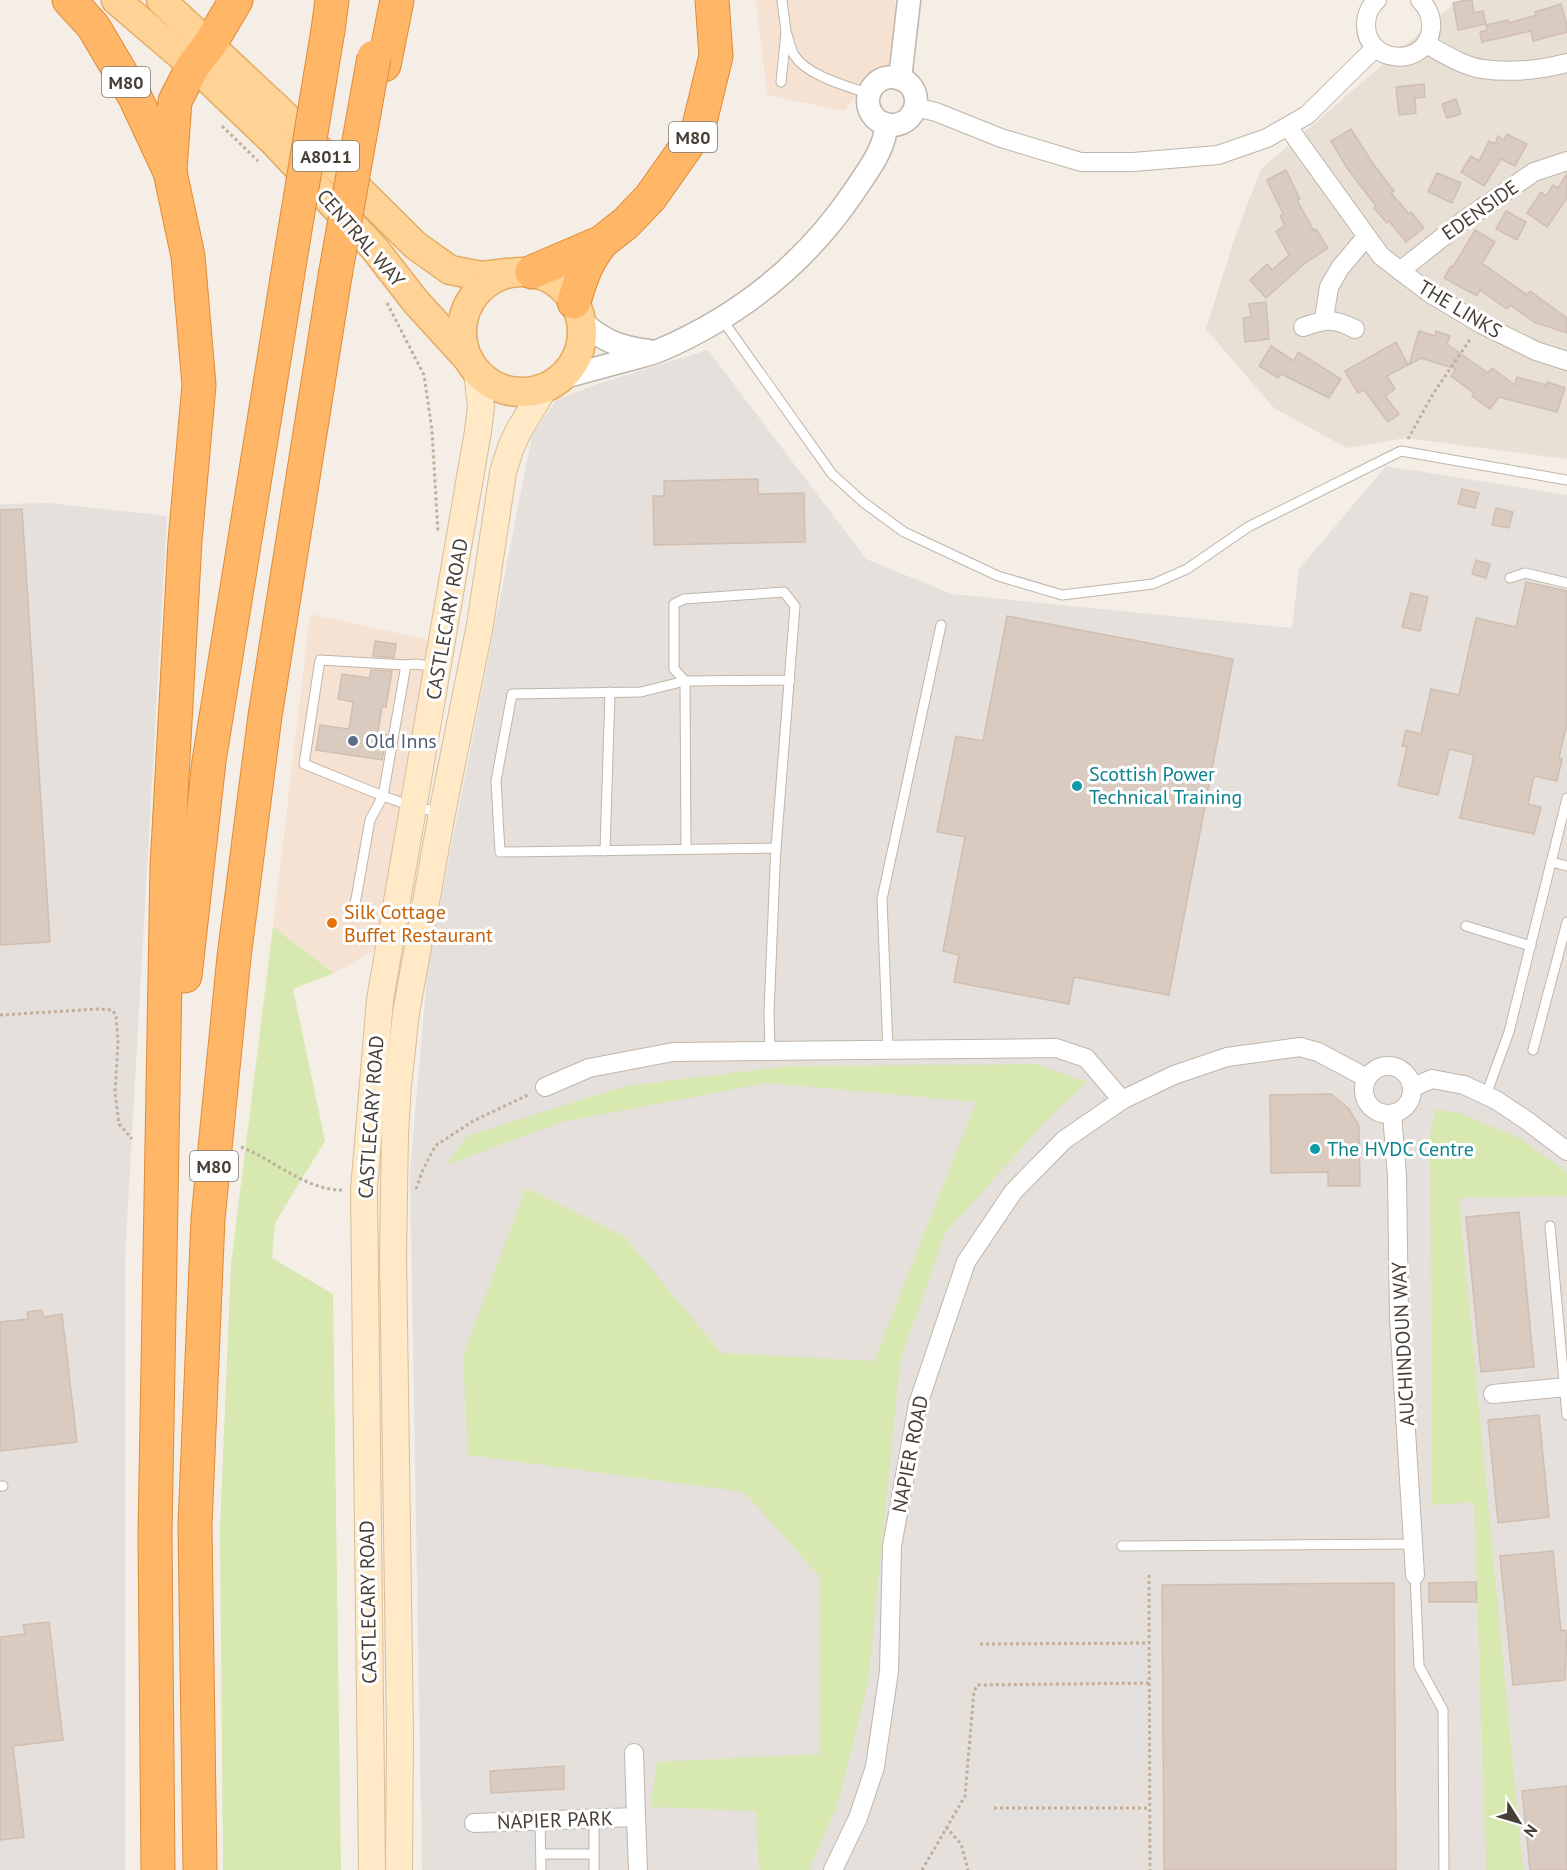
<svg xmlns="http://www.w3.org/2000/svg" width="1567" height="1870" viewBox="0 0 1567 1870" font-family="'PT Sans',sans-serif">
<style>
.residential{fill:#e8dfd5}
.commercial{fill:#f6e2d2}
.industrial{fill:#e6e0dc}
.green{fill:#d7e8b0}
.parking{fill:#e2dfdc}
.building{fill:#d9cbc0;stroke:#d0bfb0;stroke-width:1.5}
.lines{fill:none;stroke-linecap:round;stroke-linejoin:round}
.service-casing{stroke:#bfb5aa;stroke-width:11}
.minor-casing{stroke:#bfb5aa;stroke-width:20}
.tertiary-casing{stroke:#bfb5aa;stroke-width:25}
.secondary-casing{stroke:#d7be99;stroke-width:28}
.primary-casing{stroke:#e5ac64;stroke-width:31}
.motorway-casing{stroke:#df8a36;stroke-width:35}
.path{stroke:#c1ae9b;stroke-width:3;stroke-dasharray:3 3;stroke-linecap:butt}
.service{stroke:#fff;stroke-width:9}
.minor{stroke:#fff;stroke-width:18}
.tertiary{stroke:#fff;stroke-width:22}
.secondary{stroke:#ffe9c6;stroke-width:26}
.primary{stroke:#ffd295;stroke-width:28}
.motorway{stroke:#ffb767;stroke-width:33}
.motorway-bridge-casing{stroke:#df8a36;stroke-width:35;stroke-linecap:butt}
.motorway-bridge{stroke:#ffb767;stroke-width:33}
.service-dot{fill:#5c6f8a;stroke:#fff;stroke-width:2}
.culture-dot{fill:#0f9aa8;stroke:#fff;stroke-width:2}
.food-dot{fill:#e8710a;stroke:#fff;stroke-width:2}
.labels{text-anchor:middle;dominant-baseline:central;stroke-width:6;stroke-linejoin:round;paint-order:stroke}
.shield{fill:#fff;stroke:#7e7872;stroke-width:1.5}
.shield-label{font-size:18px;font-weight:bold;fill:#473e36}
.street-label{font-size:20px;fill:#473e36;stroke:#fff}
.service-label{font-size:20px;fill:#4e5e75;stroke:#fff;text-anchor:start}
.culture-label{font-size:20px;fill:#0d838f;stroke:#fff;text-anchor:start}
.food-label{font-size:20px;fill:#c56008;stroke:#fff;text-anchor:start}
</style>
<rect width="100%" height="100%" fill="#f4eee7"/>
<path class="residential" d="M1461,0H1567V459L1405,438L1347,448L1274,408L1206,329L1234,240L1261,169L1456,2Z"/>
<g class="commercial">
<path d="M756,0H895L897,33L889,64L877,71L844,111L767,95Z"/>
<path d="M310,614L434,641L381,947L334,973L273,927Z"/>
</g>
<g class="industrial">
<path d="M708,350L866,559L952,594L1292,628L1299,569L1386,466L1567,495V1870H422L410,1171L428,965L532,436L556,400L594,385Z"/>
<path d="M48,503L167,516L125,1258V1870H0V504Z"/>
</g>
<g class="green">
<path d="M273,927L334,973L293,989L325,1141L275,1223L272,1258L333,1294L341,1870H223L220,1529L231,1264Z"/>
<path d="M1035,1064L1087,1082L1049,1118L945,1233L900,1362L868,1683L838,1803L809,1870H759L756,1811L650,1807L657,1762L820,1754L819,1576L744,1492L468,1455L463,1355L526,1188L624,1236L721,1353L874,1361L976,1102L768,1083L562,1122L446,1165L467,1136L625,1086L792,1066Z"/>
<path d="M1435,1109L1460,1113L1521,1139L1567,1172V1196L1459,1198L1523,1870H1486L1474,1502L1432,1505L1430,1135Z"/>
</g>
<g class="parking">
<path d="M1466,836L1543,854L1494,1063L1416,1045Z"/>
<path d="M1012,1542L1122,1546L1123,1643H1149V1762H1124L1125,1870H982V1812L1001,1813L1002,1787H981V1692L1001,1691V1665H980V1558H1001L1003,1548Z"/>
<path d="M617,1791L621,1870H515L514,1841L478,1843L476,1799Z"/>
</g>
<g class="building">
<path d="M1466,0H1472L1474,13L1483,11L1486,24L1458,30L1453,3Z"/>
<path d="M1561,4L1567,25V32L1533,41L1531,31L1482,42L1480,32L1487,30L1486,25L1508,20L1509,23L1536,15L1535,12Z"/>
<path d="M1424,84L1425,97L1415,98L1416,113L1399,115L1396,87Z"/>
<path d="M1456,99L1461,114L1447,118L1442,104Z"/>
<path d="M1351,129L1374,165L1394,191L1391,193L1409,214L1411,212L1424,228L1406,242L1389,221L1387,223L1374,208L1376,206L1347,168L1331,141Z"/>
<path d="M1507,134L1527,144L1515,166L1501,159L1484,186L1461,172L1471,156L1479,161L1489,141L1495,144L1498,136L1504,140Z"/>
<path d="M1286,170L1300,199L1297,200L1314,231L1316,229L1328,248L1304,264L1266,298L1250,280L1267,264L1272,270L1289,255L1276,231L1285,226L1280,216L1283,214L1267,180Z"/>
<path d="M1437,173L1461,183L1452,203L1428,192Z"/>
<path d="M1567,174V198L1547,227L1527,213L1541,192L1546,196L1553,185L1558,188Z"/>
<path d="M1506,211L1526,222L1517,240L1496,229Z"/>
<path d="M1475,230L1495,242L1482,263L1527,295L1530,291L1567,318V333L1534,322L1510,305L1507,309L1480,290L1477,296L1444,278L1451,266L1453,267Z"/>
<path d="M1266,302L1269,339L1245,342L1243,318L1251,317L1249,304Z"/>
<path d="M1419,331L1435,336L1436,331L1450,336L1447,344L1488,373L1492,368L1515,385L1517,377L1546,385L1547,382L1565,388L1557,412L1499,397L1490,409L1472,396L1474,393L1451,376L1456,369L1421,358L1409,365Z"/>
<path d="M1396,342L1408,365L1387,376L1395,389L1385,396L1399,414L1388,422L1364,390L1358,393L1345,371Z"/>
<path d="M1271,346L1294,361L1298,352L1341,379L1329,398L1281,374L1278,378L1259,366Z"/>
<path d="M758,479V494L804,493L805,542L654,545L653,496H664V481Z"/>
<path d="M1462,489L1479,493L1475,508L1458,504Z"/>
<path d="M1496,508L1513,512L1509,528L1492,525Z"/>
<path d="M22,509L50,942L0,945V510Z"/>
<path d="M1476,560L1490,564L1486,578L1472,574Z"/>
<path d="M1526,582L1567,591V723L1559,758L1562,759L1557,781L1534,776L1528,804L1541,807L1534,834L1460,818L1474,755L1449,749L1438,795L1398,786L1407,747L1402,746L1406,730L1421,734L1431,689L1459,695L1476,618L1516,627Z"/>
<path d="M1411,593L1428,597L1420,631L1402,627Z"/>
<path d="M1007,616L1233,659L1169,995L1074,977L1069,1004L954,982L959,955L943,951L965,837L937,832L956,736L983,741Z"/>
<path d="M375,641L396,644L394,658L373,656Z"/>
<path d="M371,670L392,671L386,707L382,706L378,733L387,735L382,760L316,750L320,725L349,729L353,702L338,699L342,674L370,678Z"/>
<path d="M1331,1094L1349,1109L1359,1126L1360,1186H1328V1172L1271,1173L1270,1095Z"/>
<path d="M1519,1212L1534,1367L1481,1372L1466,1217Z"/>
<path d="M42,1310L43,1317L62,1314L77,1442L0,1451V1322L28,1319L27,1312Z"/>
<path d="M1539,1415L1549,1517L1498,1523L1488,1420Z"/>
<path d="M1553,1551L1561,1631L1567,1630L1565,1680L1513,1685L1500,1556Z"/>
<path d="M1476,1582L1477,1602H1429V1583Z"/>
<path d="M1394,1583L1396,1870H1164L1162,1585Z"/>
<path d="M49,1622L63,1740L13,1746L24,1837L0,1840V1637L25,1634L23,1625Z"/>
<path d="M564,1766V1789L491,1793L490,1771Z"/>
<path d="M1567,1786V1870H1530L1522,1791Z"/>
</g>
<g class="lines">
<g class="service-casing">
<g id="service">
<path d="M786,32C789,39 790,48 794,55C807,76 847,86 870,94"/>
<path d="M781,82L786,32L782,0"/>
<path d="M721,318L832,474L863,502L904,532L998,576L1062,595L1153,584L1187,569L1248,527L1401,451L1567,480"/>
<path d="M1510,578L1525,573L1567,583"/>
<path d="M436,667L416,664L406,665L383,796L414,807L440,812"/>
<path d="M686,849L685,681L641,692L512,694L496,781L500,852L776,848"/>
<path d="M605,851L610,692"/>
<path d="M1551,862L1567,866"/>
<path d="M354,910L370,820L383,796L304,764L320,660L406,665"/>
<path d="M1466,926L1531,946"/>
<path d="M888,1050L882,899L941,625"/>
<path d="M1533,1050L1567,922"/>
<path d="M770,1051L769,1012L775,867L776,848L795,606L784,592L684,599L674,604V669L685,681L790,680"/>
<path d="M1486,1095L1509,1032L1567,798"/>
<path d="M1550,1226L1567,1415"/>
<path d="M0,1486H3"/>
<path d="M1122,1546L1414,1544"/>
<path d="M1415,1575L1419,1666L1443,1710L1444,1870"/>
<path d="M594,1819V1870"/>
<path d="M540,1821L541,1870"/>
<path d="M541,1854H594"/>
</g>
</g>
<g class="minor-casing">
<g id="minor">
<path d="M1377,0C1370,6 1366,15 1366,25C1366,64 1426,69 1431,29C1432,18 1428,8 1420,0"/>
<path d="M1426,44C1443,53 1462,66 1482,69C1510,73 1540,70 1567,63"/>
<path d="M915,107L936,112L1001,138L1081,162H1133L1218,155L1267,138L1307,115L1375,48"/>
<path d="M1288,127L1381,256L1431,294L1481,324L1536,351L1567,361"/>
<path d="M1400,271L1463,221L1534,172L1567,161"/>
<path d="M1324,319L1329,287L1340,268L1366,237"/>
<path d="M1303,327C1326,319 1334,318 1355,329"/>
<circle cx="1388" cy="1090" r="24"/>
<path d="M545,1087L589,1068L673,1052L1056,1048L1086,1058L1122,1100"/>
<path d="M1413,1087L1432,1079L1464,1085L1496,1100L1526,1120L1567,1151"/>
<path d="M1392,1114L1397,1176L1399,1319L1415,1575"/>
<path d="M1493,1394L1567,1387"/>
<path d="M634,1753L636,1817"/>
<path d="M474,1823L636,1817L638,1870"/>
<path d="M833,1870L858,1818L875,1767L889,1671L892,1546L918,1404L966,1262L1013,1192L1064,1140L1122,1100L1174,1075L1227,1057L1300,1047L1318,1052L1367,1078"/>
</g>
</g>
<g class="tertiary-casing">
<g id="tertiary">
<circle cx="892" cy="101" r="24"/>
<path d="M900,79L909,0"/>
<path d="M581,321C603,341 619,347 648,351"/>
<path d="M561,378C583,372 605,366 627,360C637,357 648,355 658,351C738,317 804,265 853,193C866,173 886,149 886,124"/>
</g>
</g>
<g class="secondary-casing">
<g id="secondary">
<path d="M372,1870L364,1190L380,1000L478,431L481,407L477,372"/>
<path d="M399,1870L400,1733L393,1255L395,1134L398,1085L406,1013L442,813L480,625L503,472L511,447L519,430L545,387"/>
</g>
</g>
<g class="primary-casing">
<g id="primary">
<path d="M116,0L206,77L273,141L374,248L416,302L469,360"/>
<path d="M161,0L279,110L415,245L450,270L482,276L507,273"/>
<circle cx="522" cy="332" r="60"/>
</g>
</g>
<g class="motorway-casing">
<g id="motorway">
<path d="M69,0L93,26L135,97L170,172L188,256L199,385L185,541L167,867L155,1534L158,1870"/>
<path d="M328,30L332,0"/>
<path d="M384,65L397,0"/>
<path d="M170,170L175,101L193,66L210,44L236,0"/>
<path d="M532,272L602,242L626,223L650,198L698,130L716,56L712,0"/>
<path d="M574,302C581,278 586,262 602,242"/>
<path d="M185,976L209,761L292,248"/>
<path d="M200,1870L195,1525L208,1219L234,957L265,716L335,276"/>
</g>
</g>
<g class="path">
<path d="M222,126L258,161"/>
<path d="M387,303L424,375L432,430L438,533"/>
<path d="M1408,439L1433,394L1471,338"/>
<path d="M0,1015L98,1009L112,1010L116,1015L118,1041L115,1093L119,1124L132,1139"/>
<path d="M241,1147C275,1160 306,1191 344,1190"/>
<path d="M416,1189L422,1172L435,1146L473,1121L530,1094"/>
<path d="M1149,1575L1150,1870"/>
<path d="M980,1644L1149,1643"/>
<path d="M994,1808H1150"/>
<path d="M946,1827L961,1844L968,1870"/>
<path d="M922,1870L965,1796L974,1691L978,1685L1149,1683"/>
</g>
<use href="#service" class="service"/>
<use href="#minor" class="minor"/>
<use href="#tertiary" class="tertiary"/>
<use href="#secondary" class="secondary"/>
<use href="#primary" class="primary"/>
<use href="#motorway" class="motorway"/>
<g class="motorway-bridge-casing">
<g id="motorway-bridge">
<path d="M292,248L328,30"/>
<path d="M335,276L374,57"/>
</g>
</g>
<use href="#motorway-bridge" class="motorway-bridge"/>
</g>
<circle class="service-dot" cx="353" cy="741" r="6"/>
<g class="culture-dot">
<circle cx="1077" cy="786" r="6"/>
<circle cx="1315" cy="1149" r="6"/>
</g>
<circle class="food-dot" cx="332" cy="923" r="6"/>
<g class="labels">
<g class="shield">
<rect x="102" y="67" width="48" height="30" rx="4.5"/>
<rect x="669" y="122" width="48" height="30" rx="4.5"/>
<rect x="293" y="141" width="66" height="30" rx="4.5"/>
<rect x="190" y="1151" width="48" height="30" rx="4.5"/>
</g>
<g class="shield-label">
<text x="126" y="82">M80</text>
<text x="693" y="137">M80</text>
<text x="326" y="156">A8011</text>
<text x="214" y="1166">M80</text>
</g>
<g class="street-label">
<text transform="translate(1480 210) rotate(-35)">EDENSIDE</text>
<text transform="translate(361 238) rotate(49)">CENTRAL WAY</text>
<text transform="translate(1460 309) rotate(31)">THE LINKS</text>
<text transform="translate(447 619) rotate(-80)">CASTLECARY ROAD</text>
<text transform="translate(371 1117) rotate(-86)">CASTLECARY ROAD</text>
<text transform="translate(1403 1344) rotate(-93)">AUCHINDOUN WAY</text>
<text transform="translate(910 1454) rotate(-79)">NAPIER ROAD</text>
<text transform="translate(368 1602) rotate(-91)">CASTLECARY ROAD</text>
<text transform="translate(555 1820) rotate(-2)">NAPIER PARK</text>
</g>
<g class="service-label">
<text x="365" y="741">Old Inns</text>
</g>
<g class="culture-label">
<text x="1089" y="774">Scottish Power<tspan x="1089" dy="23">Technical Training</tspan></text>
<text x="1327" y="1149">The HVDC Centre</text>
</g>
<g class="food-label">
<text x="344" y="912">Silk Cottage<tspan x="344" dy="23">Buffet Restaurant</tspan></text>
</g>
</g>
<g transform="translate(1519 1822) rotate(127)" stroke="#ffffff" stroke-width="4.5" paint-order="stroke">
<path d="M0-4.5L10 22L0 15L-10 22Z" fill="#473e36"/>
<text y="-9" font-size="16" font-weight="bold" text-anchor="middle" fill="#473e36">N</text>
</g>
</svg>
